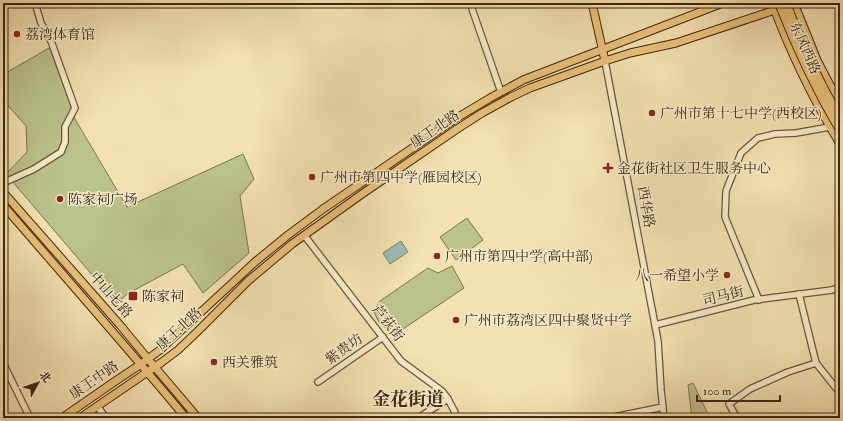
<svg xmlns="http://www.w3.org/2000/svg" width="843" height="421" viewBox="0 0 843 421" font-family="'IM FELL Double Pica','Noto Serif SC',serif">
<style>
.green{fill:#bac38b;stroke:#7c744e}
.water{fill:#9ebcb4;stroke:#788072}
.lines{fill:none;stroke-linecap:round;stroke-linejoin:round}
.minor-casing{stroke:#6c5438;stroke-width:8}
.major-casing{stroke:#3f2510;stroke-width:9}
.minor{stroke:#f7eccb;stroke-width:5.5}
.major{stroke:#eac178;stroke-width:7}
.highway-bridge-casing{stroke:#3f2510;stroke-width:10;stroke-linecap:butt}
.highway-bridge{stroke:#eac178;stroke-width:8}
.poi-dot{fill:#8f2418;stroke:#f7eccb;stroke-width:1.5}
.labels{text-anchor:middle;dominant-baseline:central;stroke-width:3;stroke-linejoin:round;paint-order:stroke}
.poi-label{font-size:14px;fill:#3f2510;stroke:#f7eccb;text-anchor:start}
.street-label{font-size:14px;fill:#3f2510;stroke:#f7eccb}
.district-label{font-size:18px;font-weight:bold;fill:#3f2510;stroke:#f7eccb}
</style>
<rect width="100%" height="100%" fill="#f3e2af"/>
<filter id="stains"><feTurbulence type="fractalNoise" baseFrequency=".005" numOctaves="4"/><feColorMatrix values="0 0 0 0 .2 0 0 0 0 .09 0 0 0 0 .02 0 0 0 .5 -.17"/></filter>
<radialGradient id="worn" r=".72"><stop offset=".6" stop-color="#630" stop-opacity="0"/><stop offset="1" stop-color="#630" stop-opacity=".3"/></radialGradient>
<g class="green">
<path d="M51,47L75,119L127,207L243,154L254,179L240,196L249,253L203,293L183,264L127,294L117,304L6,174L27,152L26,126L3,100V79L9,71Z"/>
<path d="M467,218L483,240L456,260L440,237Z"/>
<path d="M452,266L464,288L403,329C385,330 380,328 374,311L380,301L428,268L438,273Z"/>
<path d="M693,383L710,418H692L688,385Z"/>
</g>
<path class="water" d="M401,241L408,252L390,264L383,253Z"/>
<g class="lines">
<g class="minor-casing">
<g id="minor">
<path d="M470,3L501,92"/>
<path d="M605,61L658,341L661,390L664,418"/>
<path d="M3,183L34,169L61,152L65,142V127L75,108L51,41L41,23L35,3"/>
<path d="M304,235L401,361L442,391L448,399L458,418"/>
<path d="M799,294L816,363L840,393"/>
<path d="M759,300L725,217L726,191L741,153L758,138L775,134L796,133L830,127"/>
<path d="M655,325L754,300L832,290L840,287"/>
<path d="M3,363L30,418"/>
<path d="M318,382L383,337"/>
<path d="M97,406L106,418"/>
<path d="M418,418L448,399"/>
<path d="M609,418L663,407"/>
<path d="M737,418L729,404L750,389L788,372L816,363"/>
</g>
</g>
<g class="major-casing">
<g id="major">
<path d="M592,3L605,61"/>
<path d="M772,3C790,52 813,99 840,144"/>
<path d="M794,3L817,60L840,104"/>
<path d="M3,192L120,325L148,359L198,418"/>
<path d="M3,205C64,276 126,346 186,418"/>
<path d="M62,418L114,382L141,364L160,350L255,262L288,235L323,209L455,119L490,98L523,80L723,3"/>
<path d="M80,418L162,362L178,350L199,330L248,281L292,244L362,194L457,129L482,113L511,97L530,88L605,61L630,53L676,43L775,10L780,3"/>
</g>
</g>
<use href="#minor" class="minor"/>
<use href="#major" class="major"/>
<g class="highway-bridge-casing">
<g id="highway-bridge">
<path d="M779,3C796,47 816,89 840,130"/>
<path d="M786,3C801,43 818,81 840,118"/>
</g>
</g>
<use href="#highway-bridge" class="highway-bridge"/>
</g>
<g class="poi-dot">
<circle cx="17" cy="34" r="4"/>
<circle cx="652" cy="113" r="4"/>
<path d="M606 162h4v4h4v4h-4v4h-4v-4h-4v-4h4z"/>
<circle cx="312" cy="177" r="4"/>
<circle cx="60" cy="199" r="4"/>
<circle cx="437" cy="256" r="4"/>
<circle cx="727" cy="275" r="4"/>
<rect x="128" y="291" width="10" height="10" rx="2"/>
<circle cx="456" cy="320" r="4"/>
<circle cx="214" cy="362" r="4"/>
</g>
<g class="labels">
<g class="poi-label">
<text x="25" y="34">荔湾体育馆</text>
<text x="660" y="113">广州市第十七中学(西校区)</text>
<text x="617" y="168">金花街社区卫生服务中心</text>
<text x="320" y="177">广州市第四中学(雁园校区)</text>
<text x="68" y="199">陈家祠广场</text>
<text x="445" y="256">广州市第四中学(高中部)</text>
<text x="719" y="275" text-anchor="end">八一希望小学</text>
<text x="142" y="296">陈家祠</text>
<text x="464" y="320">广州市荔湾区四中聚贤中学</text>
<text x="222" y="362">西关雅筑</text>
</g>
<g class="street-label">
<text transform="translate(805 48) rotate(66)">东风西路</text>
<text transform="translate(435 129) rotate(-34)">康王北路</text>
<text transform="translate(646 207) rotate(80)">西华路</text>
<text transform="translate(111 295) rotate(48)">中山七路</text>
<text transform="translate(723 296) rotate(-14)">司马街</text>
<text transform="translate(388 323) rotate(52)">芦荻街</text>
<text transform="translate(179 329) rotate(-42)">康王北路</text>
<text transform="translate(344 349) rotate(-35)">紫贵坊</text>
<text transform="translate(94 380) rotate(-34)">康王中路</text>
</g>
<g class="district-label">
<text x="408" y="399">金花街道</text>
</g>
</g>
<rect width="843" height="421" fill="none" stroke="#f3e2af" stroke-width="16"/>
<rect x="4" y="4" width="835" height="413" fill="none" stroke="#3f2510" stroke-width="2"/>
<rect x="8" y="8" width="827" height="405" fill="none" stroke="#3f2510"/>
<g transform="translate(38 383) rotate(50)" stroke="#f7eccb" stroke-width="3" paint-order="stroke">
<path d="M0-3L7 15L0 10L-7 15Z" fill="#3f2510"/>
<text y="-6" font-size="11" font-weight="bold" text-anchor="middle" fill="#3f2510">北</text>
</g>
<path d="M697 395v6h83v-6" fill="none" stroke="#3f2510" stroke-width="2"/>
<text x="703" y="395" font-size="12" fill="#3f2510" stroke="#f7eccb" stroke-width="3" paint-order="stroke">100 m</text>
<rect width="100%" height="100%" filter="url(#stains)"/>
<rect width="100%" height="100%" fill="url(#worn)"/>
</svg>
